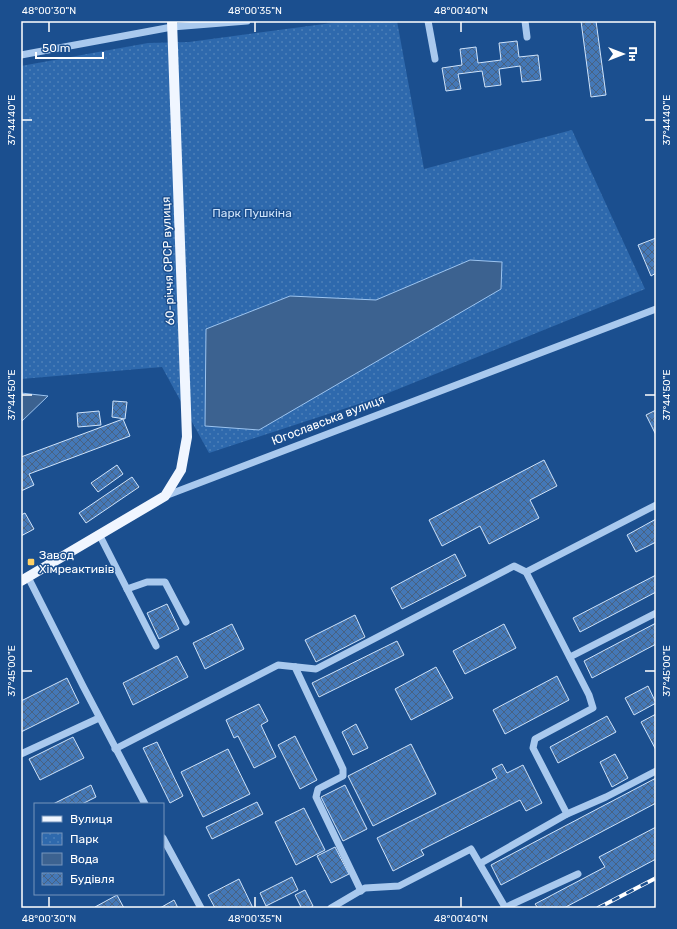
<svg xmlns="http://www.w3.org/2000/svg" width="677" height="929" viewBox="0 0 677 929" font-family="Rubik,sans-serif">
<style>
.park{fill:url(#park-dots)}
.water{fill:#3c6290;stroke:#9cc4f0}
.building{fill:url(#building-cross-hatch);stroke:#cfe3fa}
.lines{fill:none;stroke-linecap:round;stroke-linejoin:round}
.minor{stroke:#a9c9ee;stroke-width:7}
.major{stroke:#f0f6ff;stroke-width:10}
.rail-casing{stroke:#fff;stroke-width:4}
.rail{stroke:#1b4f8f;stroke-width:2.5;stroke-dasharray:8;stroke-linecap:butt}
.ticks{fill:none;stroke:#fff;stroke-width:1.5}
.poi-dot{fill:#ffd166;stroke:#1b4f8f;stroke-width:1.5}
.labels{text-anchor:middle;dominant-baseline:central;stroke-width:3;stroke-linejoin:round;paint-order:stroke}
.park-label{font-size:12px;fill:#cfe3fa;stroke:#1b4f8f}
.street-label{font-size:12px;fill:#fff;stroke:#1b4f8f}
.poi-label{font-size:12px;fill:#fff;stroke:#1b4f8f;text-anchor:start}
.neatline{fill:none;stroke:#fff;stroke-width:1.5}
.ticks-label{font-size:10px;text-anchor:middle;fill:#fff}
</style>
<defs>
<pattern id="park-dots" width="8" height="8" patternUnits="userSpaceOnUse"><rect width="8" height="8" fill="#2e69ad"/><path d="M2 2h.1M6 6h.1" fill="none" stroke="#4d80b9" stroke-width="1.8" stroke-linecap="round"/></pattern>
<pattern id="building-cross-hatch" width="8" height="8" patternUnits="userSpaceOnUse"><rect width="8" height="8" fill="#4478b7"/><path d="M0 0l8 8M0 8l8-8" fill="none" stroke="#486282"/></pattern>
</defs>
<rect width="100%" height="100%" fill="#1b4f8f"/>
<path class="park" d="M347,21H397L424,169L572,130L645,289L371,400L209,453L162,367L21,379V66L148,43L189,42Z"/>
<g class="water">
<path d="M470,260L502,262L501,289L259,430L205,426L206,329L290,296L376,300Z"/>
<path d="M21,393L48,396L21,422Z"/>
</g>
<g class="building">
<path d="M581,21H596L606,95L591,97Z"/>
<path d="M517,41L519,57L538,55L541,80L522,82L520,66L499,69L501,85L485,87L482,71L458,74L461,89L446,91L442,68L462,65L460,49L476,47L478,63L501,60L499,43Z"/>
<path d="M656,238V273L651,276L638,245Z"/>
<path d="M113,401L127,402L125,419L112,417Z"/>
<path d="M656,410V435L646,415Z"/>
<path d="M99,411L101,425L78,427L77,413Z"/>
<path d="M123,419L130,436L29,474L34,485L21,491V457Z"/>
<path d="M544,460L557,486L530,500L539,518L489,544L480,526L442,546L429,520Z"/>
<path d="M117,465L123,474L98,492L91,483Z"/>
<path d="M132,477L139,487L86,523L79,513Z"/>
<path d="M25,513L34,529L21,536V515Z"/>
<path d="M656,519V542L636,552L627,535Z"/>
<path d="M455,554L466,576L402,609L391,588Z"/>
<path d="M656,575V592L580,632L573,618Z"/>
<path d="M167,604L179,629L159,639L147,613Z"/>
<path d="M355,615L365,637L316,662L305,640Z"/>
<path d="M656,623V644L592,678L584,661Z"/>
<path d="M232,624L244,649L205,669L193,643Z"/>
<path d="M504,624L516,648L465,674L453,651Z"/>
<path d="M397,641L404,655L319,697L312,683Z"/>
<path d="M177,656L188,677L133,705L123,683Z"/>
<path d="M436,667L453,698L411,720L395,689Z"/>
<path d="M557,676L569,700L505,734L493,710Z"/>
<path d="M67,678L79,703L21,732V701Z"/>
<path d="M648,686L656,703L634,715L625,698Z"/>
<path d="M259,704L268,721L261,725L276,757L254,768L238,736L234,738L226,720Z"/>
<path d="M656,714V750L641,722Z"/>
<path d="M607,716L616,732L558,763L550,747Z"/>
<path d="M356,724L368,748L353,755L342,732Z"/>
<path d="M295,736L317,780L300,789L278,745Z"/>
<path d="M73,737L84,758L40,780L29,759Z"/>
<path d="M157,742L183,796L170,803L143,748Z"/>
<path d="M411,744L436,794L373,826L348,776Z"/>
<path d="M228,749L250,794L203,817L181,772Z"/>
<path d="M615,754L628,778L612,787L600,762Z"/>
<path d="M502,764L507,773L523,765L542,803L526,811L520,800L421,850L424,855L393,871L377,838L497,778L492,769Z"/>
<path d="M656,778V803L501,885L491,865Z"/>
<path d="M91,785L96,797L82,804H53Z"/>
<path d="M345,785L367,829L343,841L321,797Z"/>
<path d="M257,802L263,814L212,839L206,827Z"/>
<path d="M304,808L325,850L296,865L275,822Z"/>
<path d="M656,827V859L564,908H538L535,904L605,867L599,857Z"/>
<path d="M335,847L349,874L331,883L317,856Z"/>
<path d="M292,877L298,890L266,906L260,893Z"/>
<path d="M239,879L253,908H215L208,895Z"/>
<path d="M305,890L313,906L310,908H298L301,907L295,895Z"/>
<path d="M117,895L124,908H96L95,907Z"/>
<path d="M174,900L178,908H160Z"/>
</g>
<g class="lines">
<g class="minor">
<path d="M428,21L435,59"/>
<path d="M525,21L527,37"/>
<path d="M21,55L172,27L247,21"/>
<path d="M165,496L656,309"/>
<path d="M99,534L156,646"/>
<path d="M526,572L656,505"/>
<path d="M28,577L83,686L145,804"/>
<path d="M127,589L147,582H165L186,622"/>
<path d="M570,657L656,613"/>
<path d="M295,667L343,769V776L318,789L316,797L361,891"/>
<path d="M115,749L278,665L316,669L514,566L526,572L589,695L593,708L535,739L533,748L567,814"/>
<path d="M21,754L99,718"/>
<path d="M163,838L201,908"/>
<path d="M481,863L567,814L606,797L656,771"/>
<path d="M331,908L365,888L399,886L471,849L505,907"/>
<path d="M504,908L578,874"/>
</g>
<path class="major" d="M21,581L165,496L181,470L187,437L172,21"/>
<g class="rail-casing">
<path id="rail" d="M598,908L656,878"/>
</g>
<use href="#rail" class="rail"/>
</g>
<path class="ticks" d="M49,22V32M255,22V32M461,22V32M22,120H32M645,120H655M22,395H32M645,395H655M22,671H32M645,671H655M49,897V907M255,897V907M461,897V907"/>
<rect class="poi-dot" x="27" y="558" width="8" height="8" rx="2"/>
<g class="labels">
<g class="park-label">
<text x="252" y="213">Парк Пушкіна</text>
</g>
<g class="street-label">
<text transform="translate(168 261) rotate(-92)">60-річчя СРСР вулиця</text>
<text transform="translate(328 420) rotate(-21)">Югославська вулиця</text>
</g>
<g class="poi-label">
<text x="39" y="555">Завод<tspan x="39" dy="14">Хімреактивів</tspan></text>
</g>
</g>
<rect width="677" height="929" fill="none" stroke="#1b4f8f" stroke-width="44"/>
<rect x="34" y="803" width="130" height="92" fill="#1b4f8f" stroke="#7695bc"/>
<rect x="42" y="816" width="20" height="6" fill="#f0f6ff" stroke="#7695bc"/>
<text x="70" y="823" font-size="12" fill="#ffffff">Вулиця</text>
<rect x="42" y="833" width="20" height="12" fill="url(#park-dots)" stroke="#7695bc"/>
<text x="70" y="843" font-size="12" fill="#ffffff">Парк</text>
<rect x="42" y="853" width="20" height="12" fill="#3c6290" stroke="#7695bc"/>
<text x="70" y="863" font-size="12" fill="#ffffff">Вода</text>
<rect x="42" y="873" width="20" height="12" fill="url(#building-cross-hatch)" stroke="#7695bc"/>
<text x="70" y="883" font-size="12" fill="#ffffff">Будівля</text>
<g transform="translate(623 54) rotate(90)" stroke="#1b4f8f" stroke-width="3" paint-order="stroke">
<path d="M0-3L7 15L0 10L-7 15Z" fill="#ffffff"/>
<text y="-6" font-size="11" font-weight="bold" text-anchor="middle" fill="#ffffff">Пн</text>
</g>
<path d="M36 52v6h67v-6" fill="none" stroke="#ffffff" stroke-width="2"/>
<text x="42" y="52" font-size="12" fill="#ffffff" stroke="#1b4f8f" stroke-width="3" paint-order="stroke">50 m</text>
<rect x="22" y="22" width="633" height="885" class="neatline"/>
<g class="ticks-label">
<text x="49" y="14">48°00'30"N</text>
<text x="255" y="14">48°00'35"N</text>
<text x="461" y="14">48°00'40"N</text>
<text transform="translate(666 120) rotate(-90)" y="4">37°44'40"E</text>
<text transform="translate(11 120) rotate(-90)" y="4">37°44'40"E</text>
<text transform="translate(11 395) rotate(-90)" y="4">37°44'50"E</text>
<text transform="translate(666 395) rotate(-90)" y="4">37°44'50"E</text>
<text transform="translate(11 671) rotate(-90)" y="4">37°45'00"E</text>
<text transform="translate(666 671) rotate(-90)" y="4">37°45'00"E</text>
<text x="49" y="922">48°00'30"N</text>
<text x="255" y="922">48°00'35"N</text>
<text x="461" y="922">48°00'40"N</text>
</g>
</svg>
